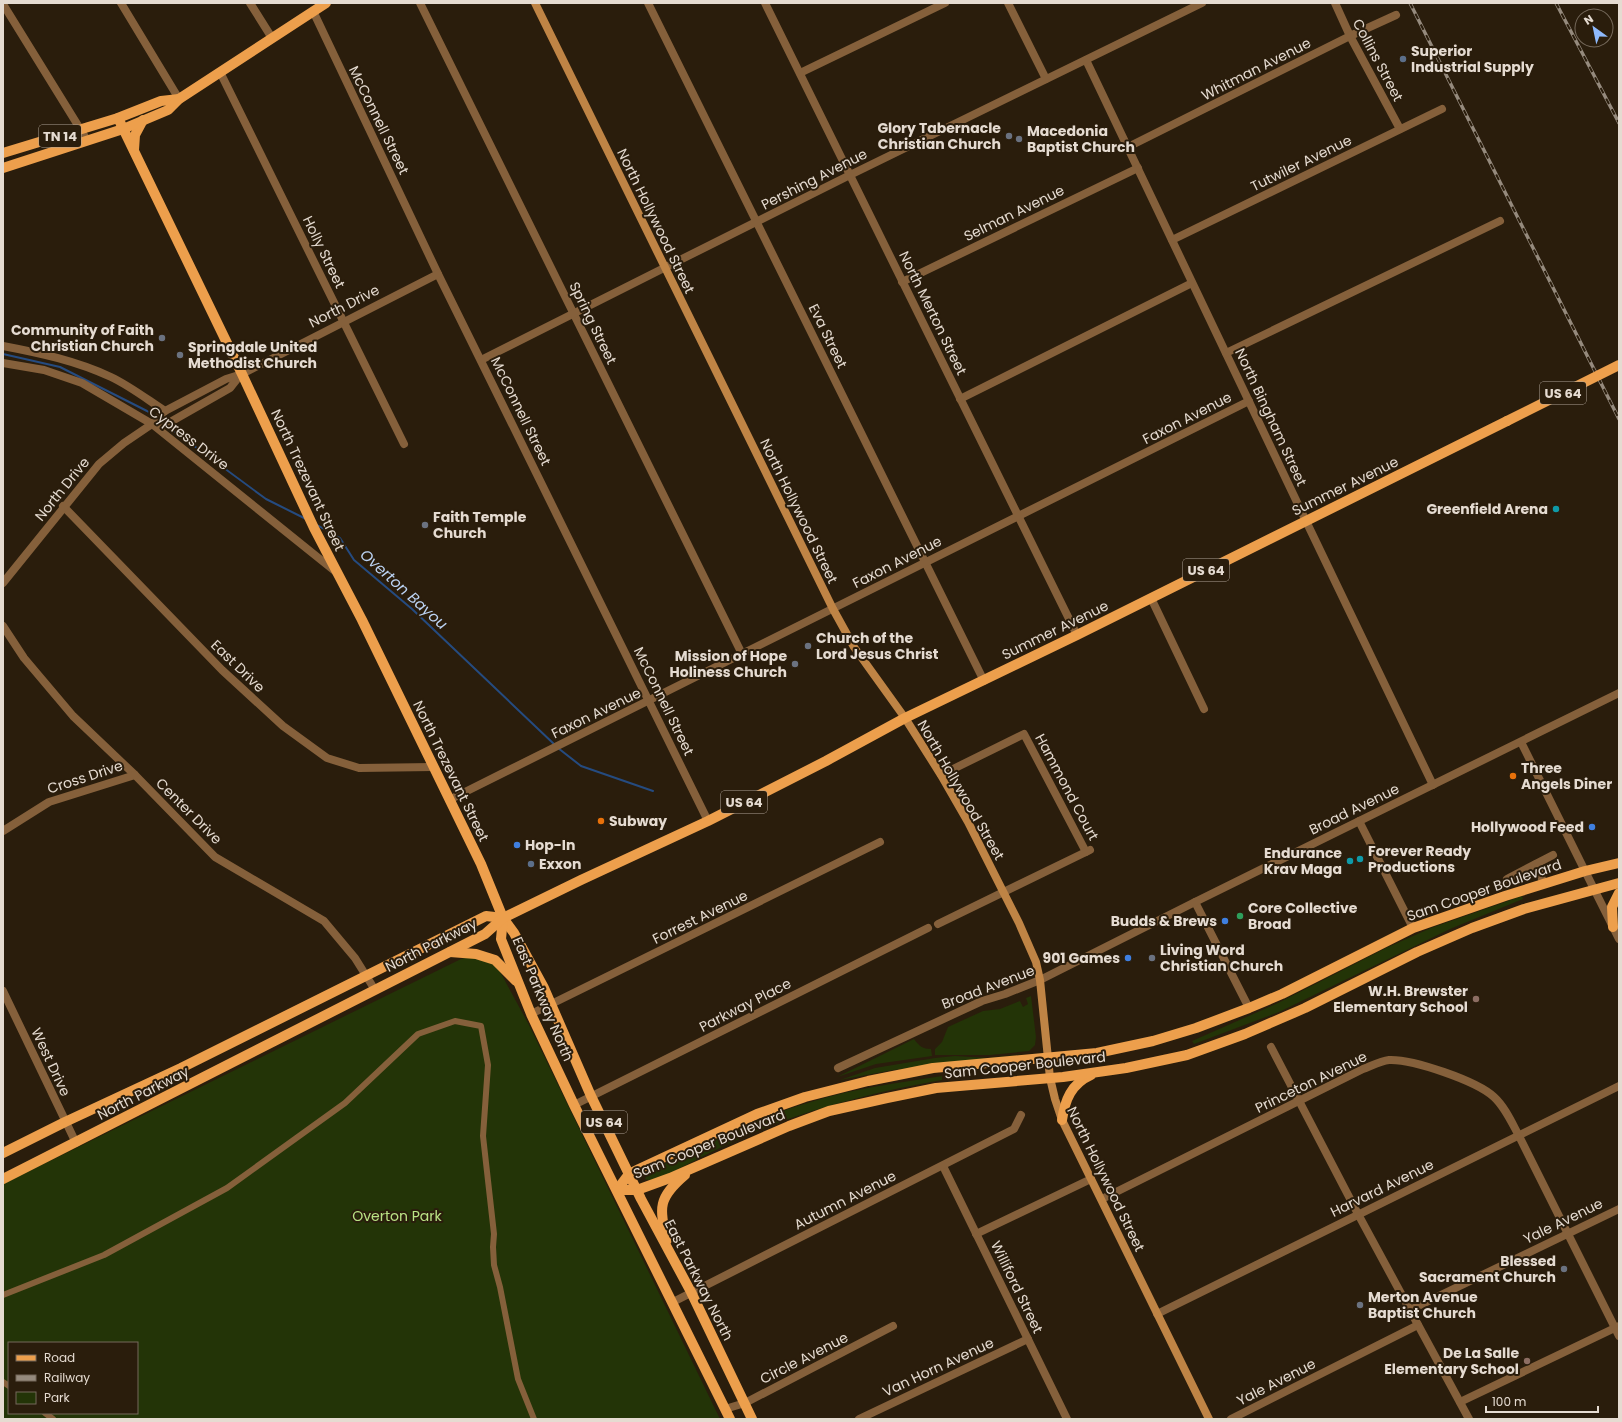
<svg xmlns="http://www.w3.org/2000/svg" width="1622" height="1422" viewBox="0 0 1622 1422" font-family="Poppins,sans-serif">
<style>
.green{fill:#233407;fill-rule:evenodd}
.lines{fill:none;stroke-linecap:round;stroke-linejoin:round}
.stream{stroke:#254b80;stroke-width:2}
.pedestrian{stroke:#85603b;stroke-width:6}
.minor{stroke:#85603b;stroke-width:8}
.tertiary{stroke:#85603b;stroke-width:8}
.secondary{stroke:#bf8445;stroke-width:8}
.primary{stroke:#ed9f4c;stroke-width:10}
.rail-casing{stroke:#958a7d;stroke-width:3.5}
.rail{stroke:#2a1d0c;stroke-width:2;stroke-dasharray:6;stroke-linecap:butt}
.primary-bridge{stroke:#ed9f4c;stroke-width:10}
.service-dot{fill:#5c6f8a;stroke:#2a1d0c;stroke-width:1.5}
.worship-dot{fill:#6b7280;stroke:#2a1d0c;stroke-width:1.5}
.culture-dot{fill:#0f9aa8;stroke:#2a1d0c;stroke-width:1.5}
.food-dot{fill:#e8710a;stroke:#2a1d0c;stroke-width:1.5}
.shop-dot{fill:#3f7fe0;stroke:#2a1d0c;stroke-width:1.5}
.leisure-dot{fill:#2e9e5b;stroke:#2a1d0c;stroke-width:1.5}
.education-dot{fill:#8d6e63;stroke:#2a1d0c;stroke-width:1.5}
.labels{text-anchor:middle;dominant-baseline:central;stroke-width:4;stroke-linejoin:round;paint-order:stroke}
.shield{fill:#2a1d0c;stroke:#ada296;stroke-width:1}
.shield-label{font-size:13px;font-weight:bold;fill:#e5dbd1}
.poi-label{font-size:14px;font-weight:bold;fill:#e5dbd1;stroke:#2a1d0c;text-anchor:start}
.street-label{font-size:14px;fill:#e5dbd1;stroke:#2a1d0c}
.park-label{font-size:14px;fill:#bae385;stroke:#2a1d0c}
.water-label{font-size:15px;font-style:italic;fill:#bcd3f3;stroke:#2a1d0c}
</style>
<rect width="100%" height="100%" fill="#2a1d0c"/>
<g class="green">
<path d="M1522,896L1523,899L1450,929L1279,1012L1194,1044L1192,1041L1278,1003L1386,948L1431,928Z"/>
<path d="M469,957H482L498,968L529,1025L720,1419H3V1184L461,959ZM9,1343H137V1413H9Z"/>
<path d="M1031,996L1036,1037L1035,1045L1029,1051L990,1055H935V1049L942,1042L948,1027L983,1011L1000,1009L1020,1001L1023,1007L1028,1004L1026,998Z"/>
<path d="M914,1039C919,1046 923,1049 931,1049L932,1056L876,1064L837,1077Z"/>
<path d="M1026,1054L893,1070L840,1080L875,1068L935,1058L955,1056L988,1058Z"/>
<path d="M942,1076V1080C885,1090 827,1104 772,1125C745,1136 718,1148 692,1162C682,1166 655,1185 645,1179C649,1169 673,1160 683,1156C725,1134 768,1114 814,1101C856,1088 899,1083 942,1076Z"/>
</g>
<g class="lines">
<g class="stream">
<path d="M3,354L60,367L147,411L156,417"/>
<path d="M167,426L266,499L306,519"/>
<path d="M317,525L340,538L354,560L412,609L555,745"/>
<path d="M558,748L581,766L653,791"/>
</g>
<g class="pedestrian">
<path d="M3,1295L104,1255L227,1188L345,1103L418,1034L455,1021L481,1026L488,1065L483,1136L494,1234L493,1247L494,1265L500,1287L518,1379L534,1419"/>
<path d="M3,1382L9,1386"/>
<path d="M45,1413L53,1419"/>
</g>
<g class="minor">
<path d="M121,3L179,99"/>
<path d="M250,3L272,38"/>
<path d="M420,3L742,654"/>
<path d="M648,3L984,681"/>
<path d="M765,3L1077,635"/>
<path d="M1008,3L1046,79"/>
<path d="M1335,3L1350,36L1400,129"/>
<path d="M3,4L87,140"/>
<path d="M313,11L438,274L708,821"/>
<path d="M1086,60L1306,521L1433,785"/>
<path d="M220,72L404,444"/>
<path d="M800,73L945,3"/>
<path d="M1128,147L1350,36L1396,15"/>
<path d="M1172,240L1442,109"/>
<path d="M902,282L1138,168"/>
<path d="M3,346C40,353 77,361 111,377C130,386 148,400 165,411"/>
<path d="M1226,353L1500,221"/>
<path d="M481,360L664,268"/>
<path d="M3,363L44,370L82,383L152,424L336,572"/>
<path d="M960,399L1192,283"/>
<path d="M153,424L165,425L230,388L241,374"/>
<path d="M63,506L222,670L283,726L327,758L359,768L433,767"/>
<path d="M3,583L99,464L124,443L152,424L165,411L226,379L242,374L438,274"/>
<path d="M1151,598L1204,709"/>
<path d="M3,626L24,658L73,716L135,775L215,857L324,921L355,958L375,990"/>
<path d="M1521,742L1585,871"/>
<path d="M941,775L1024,734L1086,852"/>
<path d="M449,800L1249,401"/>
<path d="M1359,821L1413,928"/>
<path d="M3,831L49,802L135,775"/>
<path d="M1536,864L1544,884"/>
<path d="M1507,879L1553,855"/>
<path d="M1195,902L1249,1008"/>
<path d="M938,924L1090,850"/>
<path d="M3,991L76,1143"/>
<path d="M531,1014L880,842"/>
<path d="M1271,1047L1358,1214L1469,1419"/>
<path d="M838,1068L982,1001L1005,994L1040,980L1195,902L1619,693"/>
<path d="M574,1105L928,928"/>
<path d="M943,1166L1067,1419"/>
<path d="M1102,1199L1363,1069C1371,1066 1381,1061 1389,1060C1413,1059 1477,1081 1494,1097C1505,1107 1512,1123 1519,1136L1619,1336"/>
<path d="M976,1234L1091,1179"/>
<path d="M673,1302L1014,1129L1021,1115"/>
<path d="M1410,1310L1619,1209"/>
<path d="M1157,1314L1619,1086"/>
<path d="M1460,1402L1619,1326"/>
<path d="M725,1409L745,1403L893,1326"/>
<path d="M859,1419L1028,1339"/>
<path d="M1231,1419L1418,1325"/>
</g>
<g class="tertiary">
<path d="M664,268L850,175L1202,3"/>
<path d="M1585,871L1619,939"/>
</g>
<path class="secondary" d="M535,3L833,609L854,647L905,718L941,775L968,822L1019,923L1036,962L1040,980L1050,1078L1055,1099L1062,1120L1209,1419"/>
<g class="primary">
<path d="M118,118L242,374L314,528L362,620L481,864L503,918L514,933L544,988L591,1096L641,1199L691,1292L752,1419"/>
<path d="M134,150L135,135L143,120"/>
<path d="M3,153L118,118L161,101L179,99"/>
<path d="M3,168L123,129L168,110L179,99L326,3"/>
<path d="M503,918L501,939L531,1014L574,1105L730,1419"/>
<path d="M1613,927L1612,907L1619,893"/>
<path d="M450,952L476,954L495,960L516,981"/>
<path d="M1062,1120C1065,1100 1071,1084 1091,1075"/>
<path d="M3,1153L65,1122L181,1068L486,916L503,918"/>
<path d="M3,1179L485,934L503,918L581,880L708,821L826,761L905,718L1077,635L1507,421"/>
<path d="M617,1190L629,1174L639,1169L757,1114L805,1097L868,1081L933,1068L1097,1053L1153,1041L1196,1028L1249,1008L1282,994L1413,928L1505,896L1585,871L1619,863"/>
<path d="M617,1190H637L670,1178L789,1126L829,1111L887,1098L936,1088L1063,1077L1126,1068L1187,1055L1245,1034L1305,1008L1417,952L1472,928L1524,909L1619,883"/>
<path d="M667,1240C659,1207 658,1198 685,1175"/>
</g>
<g class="rail-casing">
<g id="rail">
<path d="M1410,3L1619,419"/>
<path d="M1556,3L1619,123"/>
</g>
</g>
<use href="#rail" class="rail"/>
<path class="primary-bridge" d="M1507,421L1619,365"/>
</g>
<g class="service-dot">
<circle cx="1403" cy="59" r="4"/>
<circle cx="531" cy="864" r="4"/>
</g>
<g class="worship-dot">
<circle cx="1009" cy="136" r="4"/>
<circle cx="1019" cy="139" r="4"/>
<circle cx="162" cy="338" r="4"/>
<circle cx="180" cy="355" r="4"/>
<circle cx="425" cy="525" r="4"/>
<circle cx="808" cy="646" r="4"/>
<circle cx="795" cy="664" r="4"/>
<circle cx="1152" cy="958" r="4"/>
<circle cx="1564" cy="1269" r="4"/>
<circle cx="1360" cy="1305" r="4"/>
</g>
<g class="culture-dot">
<circle cx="1556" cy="509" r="4"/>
<circle cx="1360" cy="859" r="4"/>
<circle cx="1350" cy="861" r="4"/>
</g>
<g class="food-dot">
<circle cx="1513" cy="776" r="4"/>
<circle cx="601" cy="821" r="4"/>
</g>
<g class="shop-dot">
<circle cx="1592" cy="827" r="4"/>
<circle cx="517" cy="845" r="4"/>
<circle cx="1225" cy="921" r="4"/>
<circle cx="1128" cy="958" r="4"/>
</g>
<circle class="leisure-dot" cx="1240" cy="916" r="4"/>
<g class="education-dot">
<circle cx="1476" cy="999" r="4"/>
<circle cx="1527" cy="1361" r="4"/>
</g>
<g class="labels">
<g class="shield">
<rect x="39" y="125" width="42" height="22" rx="3"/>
<rect x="1540" y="382" width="46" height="22" rx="3"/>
<rect x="1183" y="559" width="46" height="22" rx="3"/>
<rect x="721" y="791" width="46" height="22" rx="3"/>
<rect x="581" y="1111" width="46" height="22" rx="3"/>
</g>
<g class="shield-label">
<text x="60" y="136">TN 14</text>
<text x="1563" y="393">US 64</text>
<text x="1206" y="570">US 64</text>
<text x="744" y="802">US 64</text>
<text x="604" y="1122">US 64</text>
</g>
<g class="poi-label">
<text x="1411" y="51">Superior<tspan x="1411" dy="16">Industrial Supply</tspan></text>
<text x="1001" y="128" text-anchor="end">Glory Tabernacle<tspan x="1001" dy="16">Christian Church</tspan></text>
<text x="1027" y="131">Macedonia<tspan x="1027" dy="16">Baptist Church</tspan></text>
<text x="154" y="330" text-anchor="end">Community of Faith<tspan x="154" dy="16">Christian Church</tspan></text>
<text x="188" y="347">Springdale United<tspan x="188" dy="16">Methodist Church</tspan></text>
<text x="1548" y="509" text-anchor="end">Greenfield Arena</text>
<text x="433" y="517">Faith Temple<tspan x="433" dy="16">Church</tspan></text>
<text x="816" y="638">Church of the<tspan x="816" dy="16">Lord Jesus Christ</tspan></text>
<text x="787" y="656" text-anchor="end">Mission of Hope<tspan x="787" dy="16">Holiness Church</tspan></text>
<text x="1521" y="768">Three<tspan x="1521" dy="16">Angels Diner</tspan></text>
<text x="609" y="821">Subway</text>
<text x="1584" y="827" text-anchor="end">Hollywood Feed</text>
<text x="525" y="845">Hop-In</text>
<text x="1368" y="851">Forever Ready<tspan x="1368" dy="16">Productions</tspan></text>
<text x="1342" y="853" text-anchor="end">Endurance<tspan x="1342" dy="16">Krav Maga</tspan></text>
<text x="539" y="864">Exxon</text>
<text x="1248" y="908">Core Collective<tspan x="1248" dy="16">Broad</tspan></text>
<text x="1217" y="921" text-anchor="end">Budds &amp; Brews</text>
<text x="1160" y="950">Living Word<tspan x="1160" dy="16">Christian Church</tspan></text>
<text x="1120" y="958" text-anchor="end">901 Games</text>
<text x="1468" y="991" text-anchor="end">W.H. Brewster<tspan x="1468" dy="16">Elementary School</tspan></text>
<text x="1556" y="1261" text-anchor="end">Blessed<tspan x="1556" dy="16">Sacrament Church</tspan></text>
<text x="1368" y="1297">Merton Avenue<tspan x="1368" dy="16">Baptist Church</tspan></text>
<text x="1519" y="1353" text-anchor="end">De La Salle<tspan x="1519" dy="16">Elementary School</tspan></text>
</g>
<g class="street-label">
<text transform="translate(1378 60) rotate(62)">Collins Street</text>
<text transform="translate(1256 69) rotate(-27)">Whitman Avenue</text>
<text transform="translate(379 120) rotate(64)">McConnell Street</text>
<text transform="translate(1301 163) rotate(-26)">Tutwiler Avenue</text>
<text transform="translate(814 179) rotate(-27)">Pershing Avenue</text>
<text transform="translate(1014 213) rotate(-26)">Selman Avenue</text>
<text transform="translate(656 221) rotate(64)">North Hollywood Street</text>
<text transform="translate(324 252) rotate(64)">Holly Street</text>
<text transform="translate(344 306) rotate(-27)">North Drive</text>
<text transform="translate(933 313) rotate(64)">North Merton Street</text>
<text transform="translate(593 323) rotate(64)">Spring Street</text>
<text transform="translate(828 336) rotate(64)">Eva Street</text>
<text transform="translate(521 411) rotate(64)">McConnell Street</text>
<text transform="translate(1271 417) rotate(65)">North Bingham Street</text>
<text transform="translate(1187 418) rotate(-27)">Faxon Avenue</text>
<text transform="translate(189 438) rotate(37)">Cypress Drive</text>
<text transform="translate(308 480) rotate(65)">North Trezevant Street</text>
<text transform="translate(1345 486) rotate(-26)">Summer Avenue</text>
<text transform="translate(62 489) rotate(-51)">North Drive</text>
<text transform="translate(799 511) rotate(64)">North Hollywood Street</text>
<text transform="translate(897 562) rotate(-27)">Faxon Avenue</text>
<text transform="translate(1055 630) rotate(-26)">Summer Avenue</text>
<text transform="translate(238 666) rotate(44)">East Drive</text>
<text transform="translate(664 701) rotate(64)">McConnell Street</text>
<text transform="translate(596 713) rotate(-26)">Faxon Avenue</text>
<text transform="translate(451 771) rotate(64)">North Trezevant Street</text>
<text transform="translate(85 777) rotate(-18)">Cross Drive</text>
<text transform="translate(1067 787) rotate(62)">Hammond Court</text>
<text transform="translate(961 790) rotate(60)">North Hollywood Street</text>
<text transform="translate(1354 809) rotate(-26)">Broad Avenue</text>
<text transform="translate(189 811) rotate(45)">Center Drive</text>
<text transform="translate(1484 890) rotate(-19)">Sam Cooper Boulevard</text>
<text transform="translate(700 917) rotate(-26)">Forrest Avenue</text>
<text transform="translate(431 945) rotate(-27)">North Parkway</text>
<text transform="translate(988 987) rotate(-21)">Broad Avenue</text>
<text transform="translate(543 999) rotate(67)">East Parkway North</text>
<text transform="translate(745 1005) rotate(-27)">Parkway Place</text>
<text transform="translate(51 1062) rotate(65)">West Drive</text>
<text transform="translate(1025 1065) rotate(-6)">Sam Cooper Boulevard</text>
<text transform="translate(1311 1082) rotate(-26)">Princeton Avenue</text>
<text transform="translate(143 1093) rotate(-27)">North Parkway</text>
<text transform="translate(709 1144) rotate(-22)">Sam Cooper Boulevard</text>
<text transform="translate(1106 1179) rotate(64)">North Hollywood Street</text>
<text transform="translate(1382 1188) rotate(-26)">Harvard Avenue</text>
<text transform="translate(845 1200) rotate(-27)">Autumn Avenue</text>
<text transform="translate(1563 1221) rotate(-26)">Yale Avenue</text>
<text transform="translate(699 1280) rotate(63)">East Parkway North</text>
<text transform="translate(1017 1287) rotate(64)">Williford Street</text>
<text transform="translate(804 1358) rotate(-27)">Circle Avenue</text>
<text transform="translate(938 1367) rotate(-25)">Van Horn Avenue</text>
<text transform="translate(1276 1382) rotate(-27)">Yale Avenue</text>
</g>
<g class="park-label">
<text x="397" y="1216">Overton Park</text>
</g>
<g class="water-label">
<text transform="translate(404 589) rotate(42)">Overton Bayou</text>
</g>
</g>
<rect width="1622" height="1422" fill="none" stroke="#e5dbd1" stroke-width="8"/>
<rect x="8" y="1342" width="130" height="72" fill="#2a1d0c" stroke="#75695b"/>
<rect x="16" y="1355" width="20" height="6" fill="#ed9f4c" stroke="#75695b"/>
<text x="44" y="1362" font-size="12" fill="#e5dbd1">Road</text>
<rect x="16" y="1375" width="20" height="6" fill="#958a7d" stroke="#75695b"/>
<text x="44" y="1382" font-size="12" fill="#e5dbd1">Railway</text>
<rect x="16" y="1392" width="20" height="12" fill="#233407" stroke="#75695b"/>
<text x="44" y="1402" font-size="12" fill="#e5dbd1">Park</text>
<g transform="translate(1594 28) rotate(327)"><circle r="19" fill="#2a1d0c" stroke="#75695b"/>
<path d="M0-3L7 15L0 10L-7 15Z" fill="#8eb9fc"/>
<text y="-6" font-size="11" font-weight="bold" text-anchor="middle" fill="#e5dbd1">N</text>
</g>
<path d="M1486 1406v6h112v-6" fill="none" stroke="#e5dbd1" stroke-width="2"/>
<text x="1492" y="1406" font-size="12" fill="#e5dbd1" stroke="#2a1d0c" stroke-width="3" paint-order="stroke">100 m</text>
</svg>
